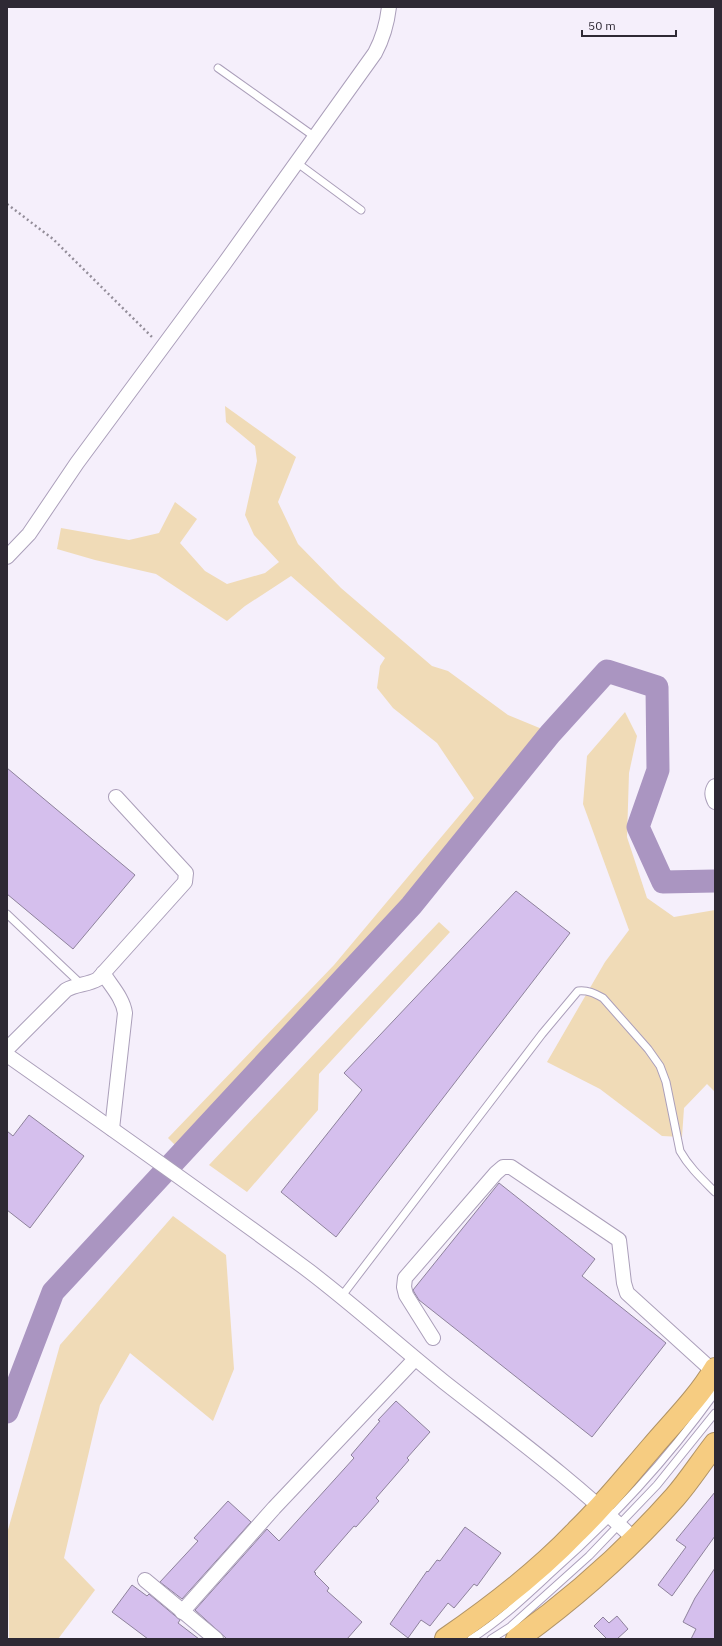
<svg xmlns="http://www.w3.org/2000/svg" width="722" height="1646" viewBox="0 0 722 1646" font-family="'IBM Plex Sans',sans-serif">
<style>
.green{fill:#f0dbb7}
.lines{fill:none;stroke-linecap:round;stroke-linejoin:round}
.river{stroke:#aa95c1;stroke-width:23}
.building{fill:#d5bfed;stroke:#8e829c}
.lane-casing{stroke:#ab9fba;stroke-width:9}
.street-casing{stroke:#ab9fba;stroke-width:16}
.highway-casing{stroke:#b09366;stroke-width:24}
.path{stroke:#948e9a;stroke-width:2.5;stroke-dasharray:2 3;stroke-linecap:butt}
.lane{stroke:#fff;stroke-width:7}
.street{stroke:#fff;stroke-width:14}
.highway{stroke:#f6cc81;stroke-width:22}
</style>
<rect width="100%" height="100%" fill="#f5effb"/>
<g class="green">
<path d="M225,406L296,457L278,502L298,544L341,588L432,666L448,671L508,715L542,729L496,790L378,935L176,1146L168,1138L334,965L474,798L437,743L393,708L377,688L380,666L385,658L291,576L245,606L227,621L156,574L95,560L57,549L61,528L129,540L159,533L175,502L197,519L180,543L205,571L227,584L265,573L279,562L254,535L245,515L257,461L255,446L226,422Z"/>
<path d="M625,712L637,736L629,773L627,837L647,898L674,917L715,910V1092L707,1084L684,1108L682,1137L662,1136L600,1089L547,1062L605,962L629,930L583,804L587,756Z"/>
<path d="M439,922L450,932L319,1074L318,1110L247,1192L209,1165Z"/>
<path d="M173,1216L226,1255L234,1369L213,1421L130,1353L100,1405L64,1558L95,1590L58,1639H9L8,1530L60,1345Z"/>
</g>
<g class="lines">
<path class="river" d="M7,1412L53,1292L411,906L550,734L607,671L657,687L658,770L638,827L663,882L715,881"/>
</g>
<g class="building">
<path d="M7,768L135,875L73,949L7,894Z"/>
<path d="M516,891L570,933L336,1237L281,1192L362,1090L344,1073Z"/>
<path d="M29,1115L84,1156L30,1228L7,1210V1131L13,1136Z"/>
<path d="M499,1183L595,1259L582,1276L666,1343L592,1437L419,1300L414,1292L413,1290Z"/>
<path d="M396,1401L430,1432L407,1458L409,1460L376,1498L379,1501L356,1527L354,1526L314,1572L316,1573L315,1574L329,1588L327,1591L362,1622L347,1639H227L195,1610L267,1529L279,1541L354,1458L351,1455L380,1421L378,1420Z"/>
<path d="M715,1492V1536L672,1596L658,1585L686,1547L676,1540Z"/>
<path d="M228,1501L251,1522L182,1599L160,1582L198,1541L194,1538Z"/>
<path d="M465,1527L501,1553L477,1586L474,1584L454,1608L448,1603L430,1626L421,1620L408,1638L390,1624L427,1571L428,1572L437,1560L440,1561Z"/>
<path d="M715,1568V1639H691L696,1629L683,1622L695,1598Z"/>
<path d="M132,1585L147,1596L149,1594L180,1620L178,1623L199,1639H148L112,1612Z"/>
<path d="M617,1616L628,1629L617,1639H607L594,1626L603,1617L609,1623Z"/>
</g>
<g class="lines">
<g class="lane-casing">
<g id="lane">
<path d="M218,68L315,137"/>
<path d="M296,162L361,210"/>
<path d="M7,914L82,985"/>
<path d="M341,1297L542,1034L578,991C588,990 594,993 603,998L648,1049L660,1066L666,1082L680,1151C689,1167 702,1179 715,1192"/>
<path d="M471,1639C501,1620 525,1597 551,1573C614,1517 665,1462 715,1393"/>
<path d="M491,1639L510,1627L589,1556L657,1485L715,1413"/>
</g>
</g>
<g class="street-casing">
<g id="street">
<path d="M7,557L29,534L77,463L224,264L375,53C383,38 387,24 389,7"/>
<path d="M715,786C711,792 712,796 715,802"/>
<path d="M103,973C111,986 123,998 125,1013L112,1129"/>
<path d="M7,1049L66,990C76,984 88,985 98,979L185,882L186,873L116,797"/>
<path d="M7,1055C108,1126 209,1197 309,1271C355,1306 399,1346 444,1382C509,1433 576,1482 635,1540"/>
<path d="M433,1338L406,1295L404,1287L405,1278L496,1173L503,1167H511L619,1240L624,1283L627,1293L714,1372"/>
<path d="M145,1580L216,1639"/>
<path d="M182,1612L274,1508L415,1359"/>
</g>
</g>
<g class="highway-casing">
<g id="highway">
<path d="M446,1639C491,1608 539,1571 577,1531C604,1505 627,1476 652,1447C673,1422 698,1398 715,1369"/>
<path d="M517,1639C574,1598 628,1550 675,1497C689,1481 701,1462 715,1444"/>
</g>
</g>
<path class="path" d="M7,204L53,239L154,339"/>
<use href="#lane" class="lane"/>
<use href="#street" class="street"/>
<use href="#highway" class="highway"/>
</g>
<rect width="722" height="1646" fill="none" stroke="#2e2934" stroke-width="16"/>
<path d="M582 30v6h94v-6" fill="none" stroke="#2e2934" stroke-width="2"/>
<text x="588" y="30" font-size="12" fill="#2e2934" stroke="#f5effb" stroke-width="3" paint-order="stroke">50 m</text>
</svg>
